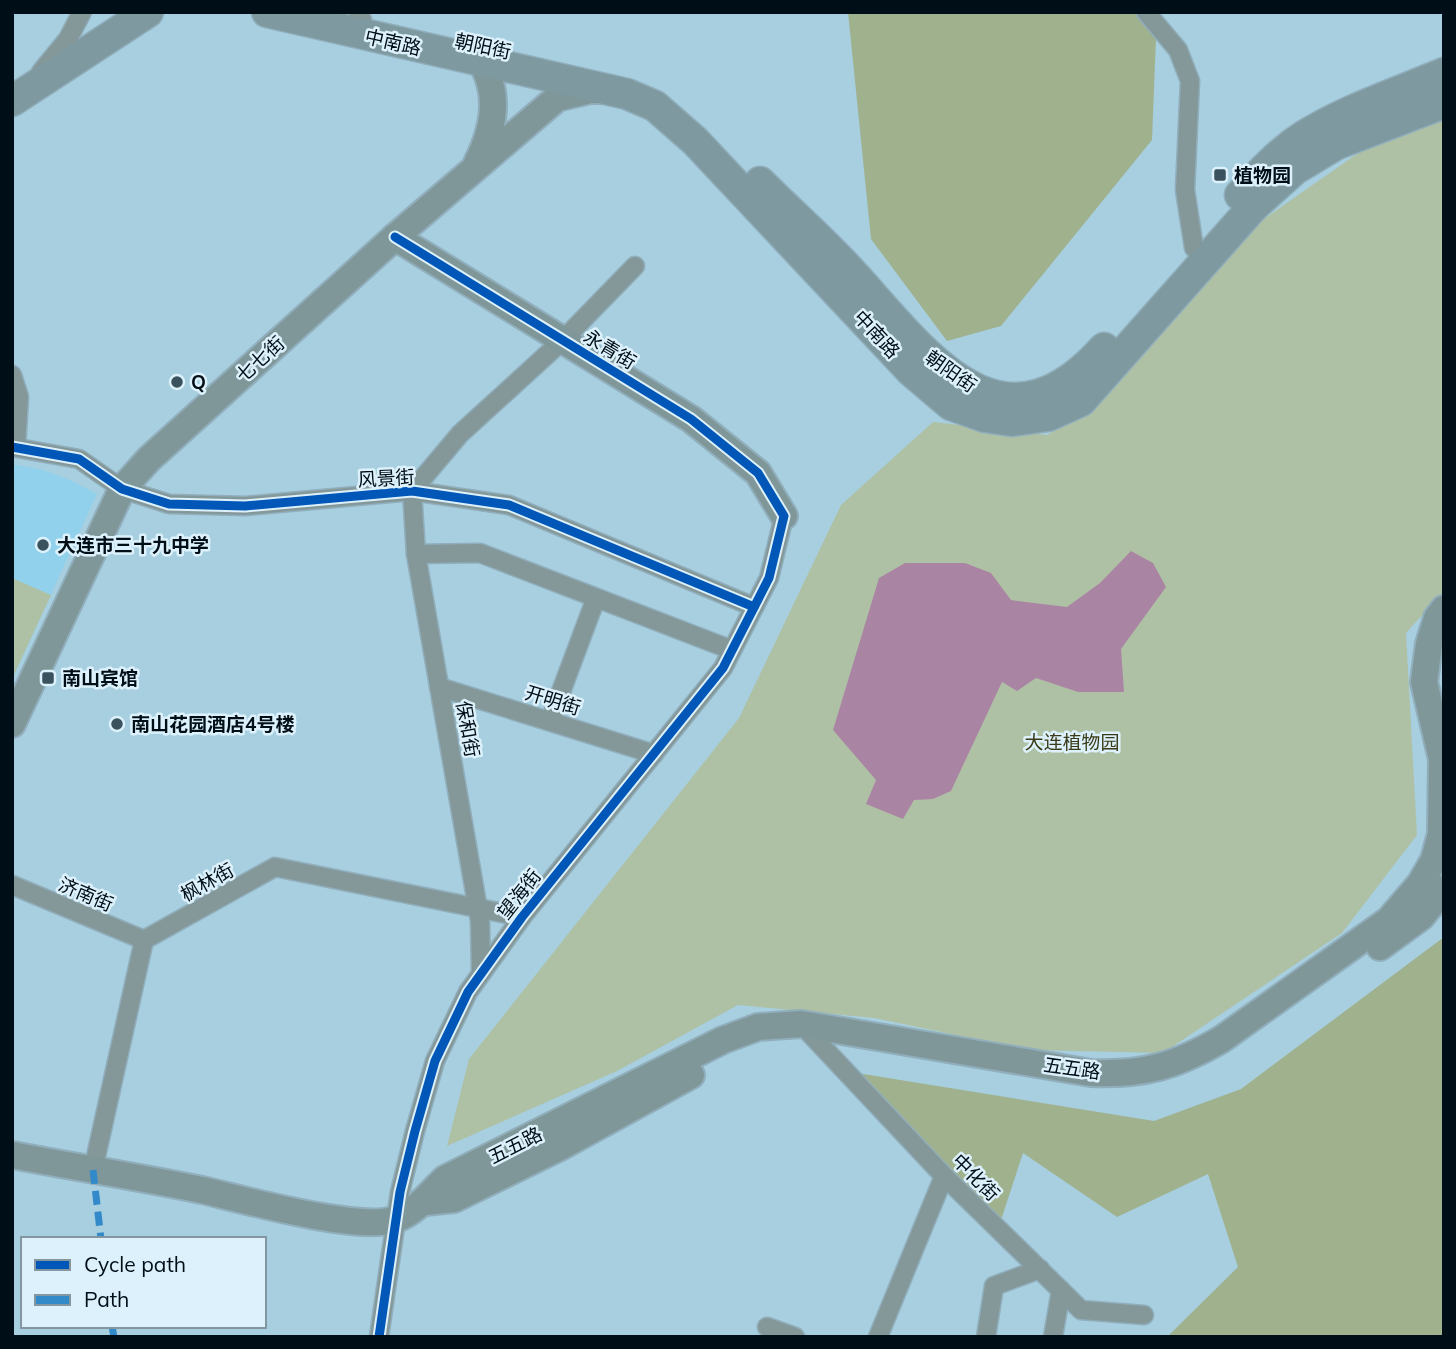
<svg xmlns="http://www.w3.org/2000/svg" width="1456" height="1349" viewBox="0 0 1456 1349" font-family="Mulish,'Noto Sans SC',sans-serif">
<style>
.built{fill:#91d1ec}
.green{fill:#afc1a5}
.forest{fill:#a0b18e}
.water{fill:#aa85a3}
.lines{fill:none;stroke-linecap:round;stroke-linejoin:round}
.street-casing{stroke:#90aebb;stroke-width:21}
.secondary-casing{stroke:#90aebb;stroke-width:30}
.primary-casing{stroke:#90aebb;stroke-width:33}
.street{stroke:#859899;stroke-width:18}
.secondary{stroke:#80979a;stroke-width:26}
.primary{stroke:#7e999f;stroke-width:30}
.quiet{stroke:#328ac9;stroke-width:7;stroke-dasharray:14 7;stroke-linecap:butt}
.cycleway-casing{stroke:#dcf1fb;stroke-width:13}
.cycleway{stroke:#0057b8;stroke-width:9}
.poi-dot{fill:#3a525d;stroke:#dcf1fb;stroke-width:2.5}
.labels{text-anchor:middle;dominant-baseline:central;stroke-width:5;stroke-linejoin:round;paint-order:stroke}
.street-label{font-size:19px;fill:#000e17;stroke:#dcf1fb}
.poi-label{font-size:19px;font-weight:bold;fill:#000e17;stroke:#dcf1fb;text-anchor:start}
.park-label{font-size:19px;fill:#3b3a18;stroke:#dcf1fb}
</style>
<rect width="100%" height="100%" fill="#a7cfe0"/>
<path class="built" d="M17,465L43,470L70,480L97,494L12,679V466Z"/>
<g class="green">
<path d="M1444,118V591L1406,633L1417,835L1342,933L1163,1053L1028,1050L874,1018L738,1005L617,1071L447,1146L469,1059L739,718L841,505L933,422L1047,435L1098,405L1251,228L1361,151Z"/>
<path d="M12,578L51,595L12,679Z"/>
</g>
<g class="forest">
<path d="M848,12H1157L1152,140L1001,326L947,341L871,239Z"/>
<path d="M1444,937V1337H1167L1238,1267L1208,1174L1117,1217L1023,1153L1001,1220L857,1073L1154,1121L1241,1089Z"/>
</g>
<path class="water" d="M1131,551L1153,563L1166,587L1121,649L1124,692H1078L1036,678L1017,691L1002,682L951,791L933,799L914,800L903,819L866,804L876,780L833,730L879,578L905,563H965L991,573L1011,600L1067,607L1100,583Z"/>
<g class="lines">
<g class="street-casing">
<g id="street">
<path d="M358,12L362,20"/>
<path d="M1146,12L1178,50L1190,81L1185,190L1194,248"/>
<path d="M41,72L68,39L82,12"/>
<path d="M12,375L19,397L16,447"/>
<path d="M12,447L79,459L122,489L169,504L245,506L412,491L509,505L754,607"/>
<path d="M416,554L480,553L732,650"/>
<path d="M439,687L654,754"/>
<path d="M550,721L596,598"/>
<path d="M12,885L144,940"/>
<path d="M481,973L480,921L416,554L412,491L460,434L563,340L635,266"/>
<path d="M801,1024L944,1176L1081,1310L1144,1315"/>
<path d="M93,1170L144,940L275,867L522,917"/>
<path d="M767,1327L795,1337"/>
<path d="M379,1337L400,1192L415,1131L435,1061L468,992L522,917L723,668L769,578L784,516"/>
<path d="M878,1337L944,1176"/>
<path d="M986,1337L994,1286L1040,1269"/>
<path d="M1053,1337L1061,1290"/>
</g>
</g>
<g class="secondary-casing">
<g id="secondary">
<path d="M473,49C501,86 497,123 477,163"/>
<path d="M395,237L691,419L758,473L784,516"/>
<path d="M12,724L122,489L149,459L395,237L557,98L590,90H603"/>
<path d="M1380,947L1421,917L1444,889"/>
<path d="M12,1155C75,1167 139,1177 202,1190C241,1199 363,1233 396,1219C417,1211 429,1194 445,1179L723,1040L758,1027L801,1024L1091,1073C1144,1075 1176,1066 1222,1039L1389,920L1420,884L1434,860L1441,834L1442,759L1424,682L1429,644L1437,618L1444,609"/>
<path d="M425,1202L454,1199L560,1147L691,1075"/>
</g>
</g>
<g class="primary-casing">
<g id="primary">
<path d="M267,12L627,94L655,106L695,141L911,371L951,405L985,417L1012,421L1048,416L1081,401L1253,207L1294,170L1337,144L1444,103"/>
<path d="M12,101L148,12"/>
<path d="M760,182C792,214 828,245 858,279C929,358 1003,461 1104,348"/>
<path d="M1240,195C1259,174 1279,152 1304,136C1347,109 1397,93 1444,73"/>
</g>
</g>
<use href="#street" class="street"/>
<use href="#secondary" class="secondary"/>
<use href="#primary" class="primary"/>
<g class="quiet">
<path d="M93,1170L101,1239"/>
<path d="M112,1326L114,1337"/>
</g>
<g class="cycleway-casing">
<g id="cycleway">
<path d="M12,447L79,459L122,489L169,504L245,506L412,491L509,505L754,607"/>
<path d="M379,1337L400,1192L415,1131L435,1061L468,992L522,917L723,668L769,578L784,516L758,473L691,419L395,237"/>
</g>
</g>
<use href="#cycleway" class="cycleway"/>
</g>
<g class="poi-dot">
<rect x="1213" y="168" width="14" height="14" rx="3.5"/>
<circle cx="177" cy="382" r="7"/>
<circle cx="43" cy="545" r="7"/>
<rect x="41" y="671" width="14" height="14" rx="3.5"/>
<circle cx="117" cy="724" r="7"/>
</g>
<g class="labels">
<g class="street-label">
<text transform="translate(393 42) rotate(13)">中南路</text>
<text transform="translate(483 46) rotate(12)">朝阳街</text>
<text transform="translate(877 334) rotate(47)">中南路</text>
<text transform="translate(610 349) rotate(31)">永青街</text>
<text transform="translate(260 359) rotate(-42)">七七街</text>
<text transform="translate(951 371) rotate(35)">朝阳街</text>
<text transform="translate(386 478) rotate(-3)">风景街</text>
<text transform="translate(553 700) rotate(17)">开明街</text>
<text transform="translate(468 729) rotate(80)">保和街</text>
<text transform="translate(207 882) rotate(-29)">枫林街</text>
<text transform="translate(86 894) rotate(23)">济南街</text>
<text transform="translate(519 894) rotate(-52)">望海街</text>
<text transform="translate(1072 1068) rotate(8)">五五路</text>
<text transform="translate(515 1145) rotate(-27)">五五路</text>
<text transform="translate(976 1177) rotate(45)">中化街</text>
</g>
<g class="poi-label">
<text x="1234" y="175">植物园</text>
<text x="191" y="382">Q</text>
<text x="57" y="545">大连市三十九中学</text>
<text x="62" y="678">南山宾馆</text>
<text x="131" y="724">南山花园酒店4号楼</text>
</g>
<g class="park-label">
<text x="1072" y="742">大连植物园</text>
</g>
</g>
<rect width="1456" height="1349" fill="none" stroke="#000e17" stroke-width="28"/>
<rect x="21" y="1237" width="245" height="91" fill="#dcf1fb" stroke="#8496a0" stroke-width="2"/>
<rect x="35" y="1260" width="35" height="10" fill="#0057b8" stroke="#8496a0" stroke-width="2"/>
<text x="84" y="1272" font-size="21" fill="#000e17">Cycle path</text>
<rect x="35" y="1295" width="35" height="10" fill="#328ac9" stroke="#8496a0" stroke-width="2"/>
<text x="84" y="1307" font-size="21" fill="#000e17">Path</text>
</svg>
